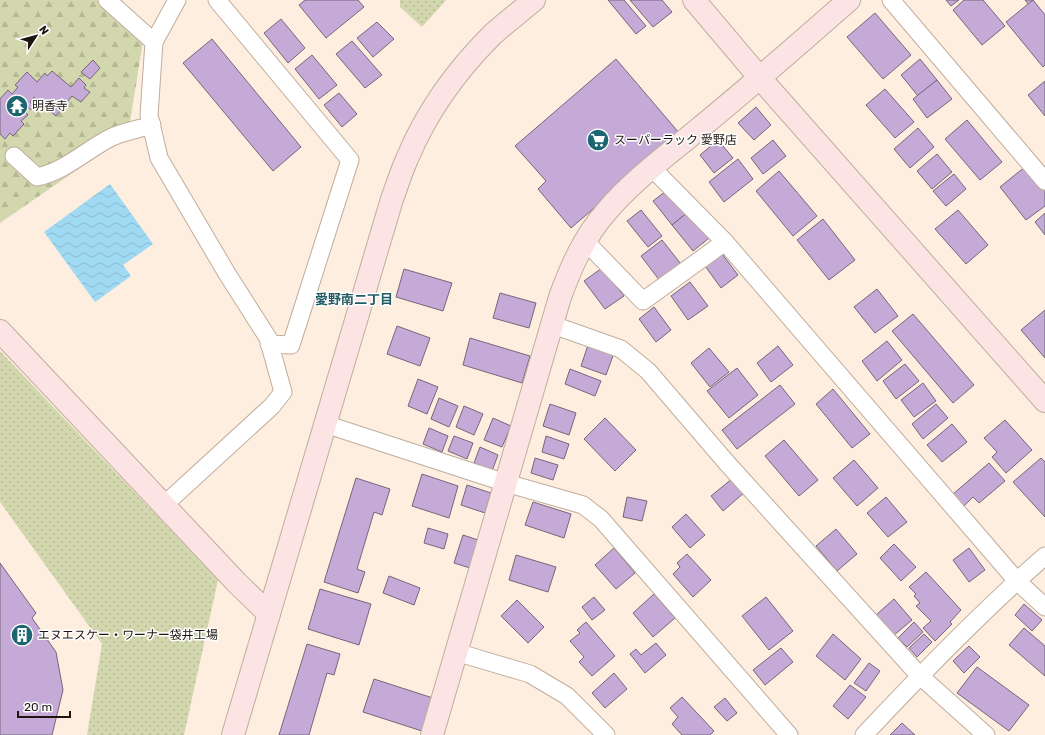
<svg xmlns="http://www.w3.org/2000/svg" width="1045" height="735" viewBox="0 0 1045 735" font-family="Rubik,'Noto Sans JP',sans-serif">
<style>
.grass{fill:url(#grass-dots)}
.forest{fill:url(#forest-firs)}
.water{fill:url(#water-waves)}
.building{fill:#c5aad7;stroke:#73677a}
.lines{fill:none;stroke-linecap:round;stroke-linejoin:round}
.street-casing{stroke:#c0ad9c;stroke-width:19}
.secondary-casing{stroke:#c0ad9c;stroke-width:24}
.street{stroke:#fff;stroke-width:17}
.secondary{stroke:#fbe4e3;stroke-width:22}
.labels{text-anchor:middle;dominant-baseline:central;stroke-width:3;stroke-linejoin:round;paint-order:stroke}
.poi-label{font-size:12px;fill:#1d1610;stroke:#fff;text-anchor:start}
.neighbourhood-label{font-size:13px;font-weight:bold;fill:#235b65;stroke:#fff}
</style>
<defs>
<pattern id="grass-dots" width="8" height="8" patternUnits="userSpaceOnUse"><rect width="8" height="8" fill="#d2d7ae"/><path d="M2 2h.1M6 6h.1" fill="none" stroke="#b4b895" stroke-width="1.8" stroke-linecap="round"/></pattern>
<pattern id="forest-firs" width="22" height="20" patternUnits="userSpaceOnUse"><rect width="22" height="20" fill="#d2d7ae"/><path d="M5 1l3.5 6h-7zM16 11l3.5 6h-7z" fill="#b4b895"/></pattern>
<pattern id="water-waves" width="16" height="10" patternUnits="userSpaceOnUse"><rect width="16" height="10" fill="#9fd9f2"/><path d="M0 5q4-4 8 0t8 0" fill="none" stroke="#88bace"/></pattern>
</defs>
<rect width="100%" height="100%" fill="#feeedf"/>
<g class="grass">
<path d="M400,0H446L422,27L400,7Z"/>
<path d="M0,351L218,580L184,735H87L102,644L0,502Z"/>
</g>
<path class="forest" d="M0,0H105L144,35L130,122L116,143L0,223Z"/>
<path class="water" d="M110,184L153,244L123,265L131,276L95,302L44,232Z"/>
<g class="building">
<path d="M305,0H358L364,7L326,38L299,5Z"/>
<path d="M608,0H624L646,26L636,34Z"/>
<path d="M630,0H662L672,12L653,27Z"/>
<path d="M946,0H959L951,6Z"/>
<path d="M964,0H983L1005,26L982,45L953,10Z"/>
<path d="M1025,0H1033L1029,5Z"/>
<path d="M1033,0L1045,15V65L1043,67L1006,22Z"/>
<path d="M875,13L911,55L883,79L847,37Z"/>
<path d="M281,19L305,48L288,63L264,33Z"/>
<path d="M377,22L394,39L373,57L357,38Z"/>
<path d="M212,39L301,147L273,171L183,63Z"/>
<path d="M352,41L382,75L365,88L336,54Z"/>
<path d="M312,55L337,85L319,99L295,69Z"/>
<path d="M616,59L680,134L571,228L538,189L546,181L515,146Z"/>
<path d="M920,59L937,80L918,96L901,75Z"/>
<path d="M93,60L100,68L90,79L81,72Z"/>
<path d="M52,71L71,87L79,78L86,85L84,88L90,92L81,102L72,96L56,116L34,97L30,102L35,105L31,110L26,106L23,109L28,115L21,121L24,124L13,136L10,133L5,139L0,134V99L8,90L12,94L18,87L15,85L27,72L37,82L45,73L47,76Z"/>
<path d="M937,80L952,99L927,118L913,99Z"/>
<path d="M1045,81V116L1028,95Z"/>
<path d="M885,89L914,122L895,138L866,105Z"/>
<path d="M339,93L357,114L342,127L324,105Z"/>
<path d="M756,107L771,125L754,140L738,123Z"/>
<path d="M967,120L1002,162L980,180L945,139Z"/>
<path d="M918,128L934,147L910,168L894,149Z"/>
<path d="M718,140L733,158L714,173L700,155Z"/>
<path d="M773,140L786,156L763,174L751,158Z"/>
<path d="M937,154L952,172L932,189L917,171Z"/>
<path d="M738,159L753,179L724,202L709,182Z"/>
<path d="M1026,166L1045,190V206L1026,220L1000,187Z"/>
<path d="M779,171L817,216L793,236L756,191Z"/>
<path d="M954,174L966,189L946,206L933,191Z"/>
<path d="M670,188L688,212L672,225L653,201Z"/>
<path d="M641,210L662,236L648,247L627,221Z"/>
<path d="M958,210L988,245L966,264L935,229Z"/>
<path d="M688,212L709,238L693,251L672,225Z"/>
<path d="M1045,213V235L1035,222Z"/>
<path d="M823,219L855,260L829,280L797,240Z"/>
<path d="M662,240L681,264L660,281L641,256Z"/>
<path d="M722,254L738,275L721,288L705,266Z"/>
<path d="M602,268L624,296L605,309L584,281Z"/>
<path d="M404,269L452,283L443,311L396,297Z"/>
<path d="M690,282L708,306L688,320L671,296Z"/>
<path d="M877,289L898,316L875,333L854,307Z"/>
<path d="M500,293L536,303L529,328L493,318Z"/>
<path d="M654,307L671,330L656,342L639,319Z"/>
<path d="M1045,310V358L1021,330Z"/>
<path d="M913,314L974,385L953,403L892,331Z"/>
<path d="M397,326L430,338L420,366L387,354Z"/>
<path d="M470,338L530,356L522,383L463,365Z"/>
<path d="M887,341L902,360L877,381L862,361Z"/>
<path d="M588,345L614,353L606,375L581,366Z"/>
<path d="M778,346L793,365L771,382L757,363Z"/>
<path d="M709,348L729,372L710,387L691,363Z"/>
<path d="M905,364L919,381L896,399L883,381Z"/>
<path d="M737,368L758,395L729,418L707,391Z"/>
<path d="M570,369L601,381L595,396L565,384Z"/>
<path d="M418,379L438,387L427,414L408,406Z"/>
<path d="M923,383L936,401L914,417L901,400Z"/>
<path d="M780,385L795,404L737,449L722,430Z"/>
<path d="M833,389L870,434L852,448L816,404Z"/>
<path d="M439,398L458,406L449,427L431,419Z"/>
<path d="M550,404L576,413L569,435L543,426Z"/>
<path d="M936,404L948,418L923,439L912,424Z"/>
<path d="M464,406L483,414L474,435L456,427Z"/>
<path d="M493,418L511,426L502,447L484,440Z"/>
<path d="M605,418L636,450L615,471L584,439Z"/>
<path d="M1005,420L1032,450L1006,473L992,457L997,452L984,438Z"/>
<path d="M952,424L967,442L942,462L927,445Z"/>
<path d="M429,428L448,436L442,452L423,444Z"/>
<path d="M454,436L473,443L467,459L448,451Z"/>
<path d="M546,436L569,444L564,459L542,452Z"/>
<path d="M784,440L818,480L799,496L765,456Z"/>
<path d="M480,447L498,455L492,471L474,463Z"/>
<path d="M535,458L558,465L553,480L531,473Z"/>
<path d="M1041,458L1045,462V517L1013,482Z"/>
<path d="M854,460L878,488L857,506L833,478Z"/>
<path d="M989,463L1005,481L979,503L973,497L963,507L952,495Z"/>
<path d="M422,474L458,486L449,518L412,506Z"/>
<path d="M356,478L390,489L382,515L374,512L357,569L365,572L358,593L324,582Z"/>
<path d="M733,478L745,492L723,511L711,496Z"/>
<path d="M467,485L491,493L485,513L461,505Z"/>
<path d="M627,497L647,501L642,521L623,517Z"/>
<path d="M886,497L907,522L888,537L867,513Z"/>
<path d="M533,502L571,514L564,538L525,525Z"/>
<path d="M686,514L705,535L690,548L672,527Z"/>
<path d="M428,528L448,534L444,549L424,543Z"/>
<path d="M836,529L857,554L837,571L816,546Z"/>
<path d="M463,535L478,540L470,568L454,563Z"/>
<path d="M894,544L916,567L901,581L880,558Z"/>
<path d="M614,548L635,573L616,589L595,565Z"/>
<path d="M969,548L985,570L969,582L953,560Z"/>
<path d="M687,554L711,580L693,597L673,574L680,567L677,563Z"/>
<path d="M516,555L556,567L548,592L509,580Z"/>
<path d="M0,563L36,613L32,618L56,652L63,690L52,735H0Z"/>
<path d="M926,572L961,610L950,622L952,624L935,641L923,628L931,621L916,606L920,603L914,596L916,594L909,587Z"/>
<path d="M389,576L420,588L414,605L383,593Z"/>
<path d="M320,589L371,604L359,645L308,629Z"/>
<path d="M654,594L675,618L653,637L633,613Z"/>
<path d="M594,597L605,610L592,620L582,607Z"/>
<path d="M766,597L793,631L769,650L742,616Z"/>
<path d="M894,599L912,620L894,635L876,615Z"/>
<path d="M517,600L544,627L528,643L501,616Z"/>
<path d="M1024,604L1042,620L1032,631L1015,615Z"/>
<path d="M586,622L615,656L592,676L579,662L584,657L570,641L580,633L577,630Z"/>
<path d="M914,622L923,632L907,647L898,638Z"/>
<path d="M1024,628L1045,646V676L1009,645Z"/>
<path d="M833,634L861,659L845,680L816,656Z"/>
<path d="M924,634L932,642L917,657L909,648Z"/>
<path d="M656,643L666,655L645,673L630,654L636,649L641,655Z"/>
<path d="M307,644L340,654L334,675L327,673L309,735H279Z"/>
<path d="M969,646L980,657L964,673L953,661Z"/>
<path d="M781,648L793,662L765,685L753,670Z"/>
<path d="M869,663L880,671L866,691L854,683Z"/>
<path d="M977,667L1029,705L1009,731L957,693Z"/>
<path d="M614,673L627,689L605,708L592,693Z"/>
<path d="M374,679L436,699L425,732L363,712Z"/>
<path d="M850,685L866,697L848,719L833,706Z"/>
<path d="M682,697L714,731L710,735H682L672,724L678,717L670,708Z"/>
<path d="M725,698L737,713L727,721L714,707Z"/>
<path d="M902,723L915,735H890Z"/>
</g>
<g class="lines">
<g class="street-casing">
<g id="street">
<path d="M107,0L154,42"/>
<path d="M217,0L350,160L291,345L269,344"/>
<path d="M891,0L1045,181"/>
<path d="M14,156L37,177C65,171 85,151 110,138C121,132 139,129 152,125"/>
<path d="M652,168L725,242L1017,581L1045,607"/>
<path d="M585,241L643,301L725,242"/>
<path d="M553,325L621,349L648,371L726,462L919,675L986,735"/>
<path d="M325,424L506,483L583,505L601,519L789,735"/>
<path d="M164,505L272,406L283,392L268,338L226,272L159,158L149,115L154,42L177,0"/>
<path d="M456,652L530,674L567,696L606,735"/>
<path d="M864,735C922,673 981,612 1045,556"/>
</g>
</g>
<g class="secondary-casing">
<g id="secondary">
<path d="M694,0L760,78L1045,401"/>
<path d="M0,331L237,583L269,614"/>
<path d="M233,735L392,199C397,186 401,172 407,159C426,113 457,70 492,35C505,23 520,12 534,0"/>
<path d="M432,735L560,297C571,267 584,237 606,212C633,180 669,154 701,127C751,86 800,43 849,0"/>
</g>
</g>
<use href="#street" class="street"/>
<use href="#secondary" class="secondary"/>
</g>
<defs>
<g id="temple-disc" transform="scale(1.15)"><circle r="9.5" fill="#1c6672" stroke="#fff"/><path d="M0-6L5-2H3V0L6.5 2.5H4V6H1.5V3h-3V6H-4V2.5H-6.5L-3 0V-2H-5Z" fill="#fff"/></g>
<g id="supermarket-disc" transform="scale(1.15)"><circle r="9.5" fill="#1c6672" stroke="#fff"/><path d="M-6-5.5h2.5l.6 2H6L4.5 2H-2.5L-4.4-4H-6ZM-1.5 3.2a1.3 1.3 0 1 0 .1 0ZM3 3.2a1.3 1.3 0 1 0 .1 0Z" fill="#fff"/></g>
<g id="building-disc" transform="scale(1.15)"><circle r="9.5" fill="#1c6672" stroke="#fff"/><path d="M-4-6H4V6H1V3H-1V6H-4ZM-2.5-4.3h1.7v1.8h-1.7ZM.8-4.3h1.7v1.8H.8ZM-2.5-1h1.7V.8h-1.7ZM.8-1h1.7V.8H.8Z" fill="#fff"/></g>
</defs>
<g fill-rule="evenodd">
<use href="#temple-disc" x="17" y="106"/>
<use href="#supermarket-disc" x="598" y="140"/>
<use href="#building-disc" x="22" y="635"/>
</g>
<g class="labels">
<g class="poi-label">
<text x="32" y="106">明香寺</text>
<text x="614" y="140">スーパーラック 愛野店</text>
<text x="38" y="635">エヌエスケー・ワーナー袋井工場</text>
</g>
<g class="neighbourhood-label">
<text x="354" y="299">愛野南二丁目</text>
</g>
</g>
<g transform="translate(36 36) rotate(54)" stroke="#ffffff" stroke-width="3" paint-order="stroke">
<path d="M0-3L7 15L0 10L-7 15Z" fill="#1d1610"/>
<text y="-6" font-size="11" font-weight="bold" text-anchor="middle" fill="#1d1610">N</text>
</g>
<path d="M18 711v6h52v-6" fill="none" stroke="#1d1610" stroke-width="2"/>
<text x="24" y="711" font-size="12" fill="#1d1610" stroke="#ffffff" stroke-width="3" paint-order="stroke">20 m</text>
</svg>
